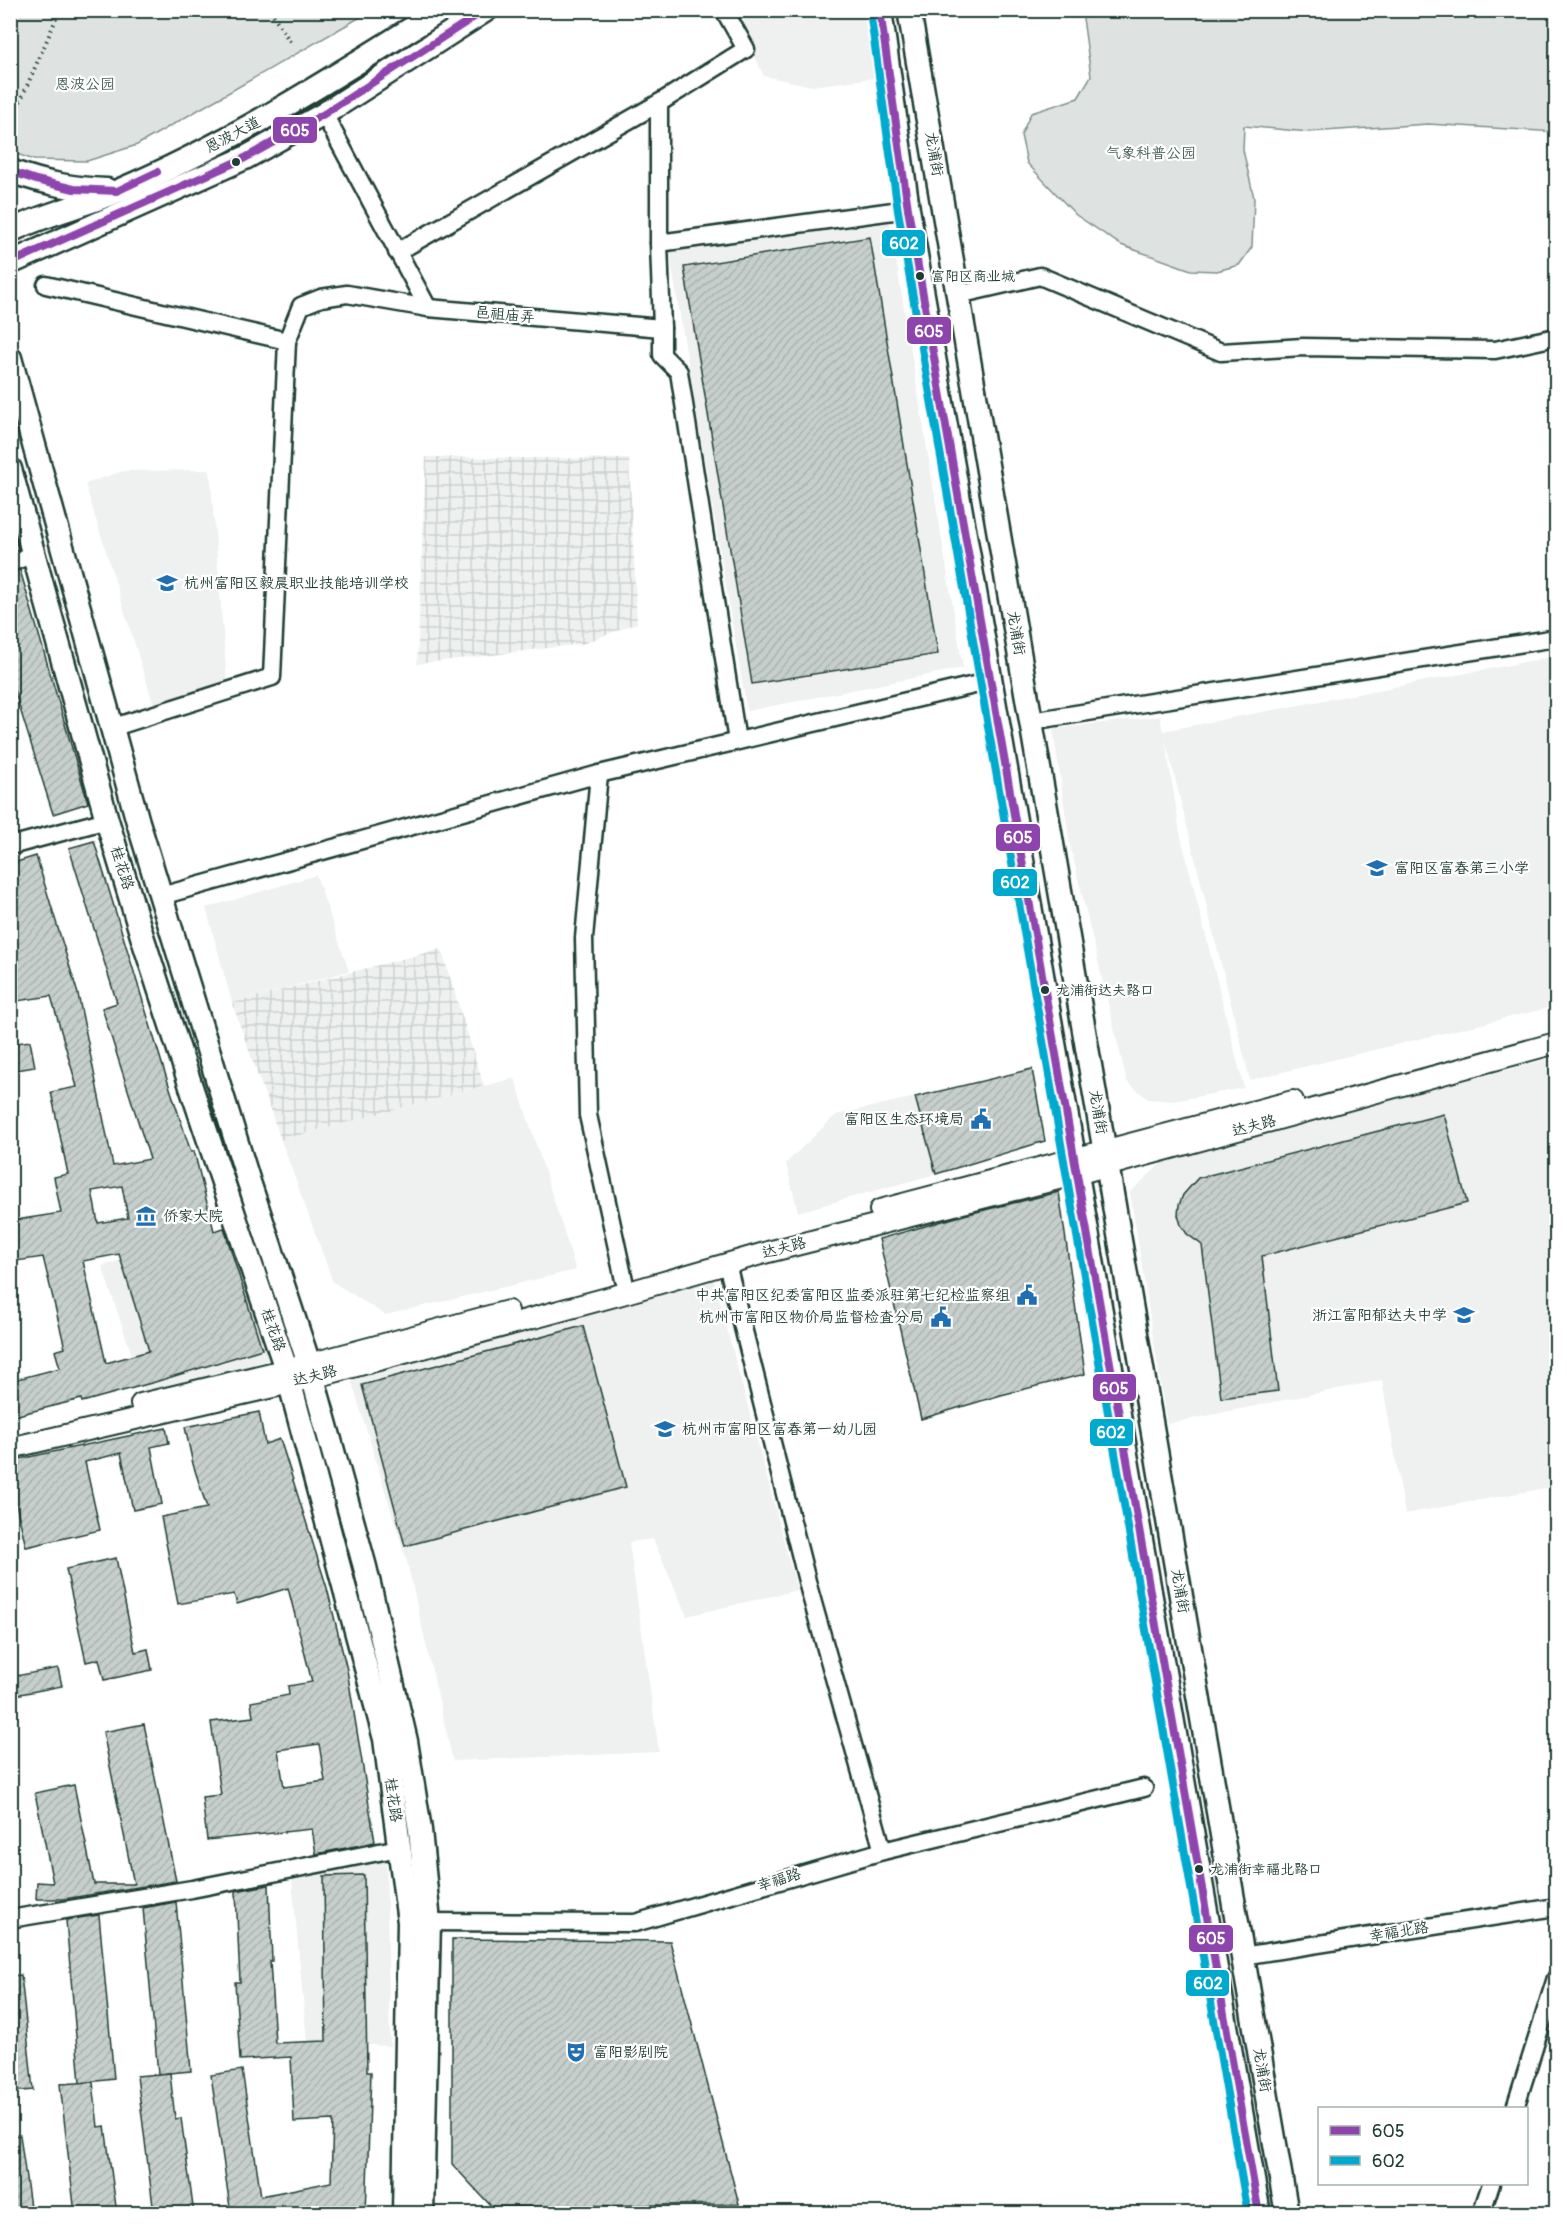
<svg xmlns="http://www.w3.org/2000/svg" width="1567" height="2224" viewBox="0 0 1567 2224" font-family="Pangolin,'LXGW WenKai TC',sans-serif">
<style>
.built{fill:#eef1f0}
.industrial{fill:url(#industrial-grid)}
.park{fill:#dee3e2;stroke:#7e908b;stroke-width:1.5}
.building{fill:url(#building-hatch);stroke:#1f3d34;stroke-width:1.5;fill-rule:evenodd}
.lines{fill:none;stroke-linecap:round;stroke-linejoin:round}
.minor-casing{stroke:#1f3d34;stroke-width:21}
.tertiary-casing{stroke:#1f3d34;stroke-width:24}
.secondary-casing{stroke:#1f3d34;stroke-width:27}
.path{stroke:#1f3d34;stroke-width:4;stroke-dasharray:1.5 4.5;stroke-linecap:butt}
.minor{stroke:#fff;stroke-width:16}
.tertiary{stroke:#fff;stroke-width:20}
.secondary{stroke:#fff;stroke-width:22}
.bus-1-casing{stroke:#fff;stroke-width:12}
.bus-2-casing{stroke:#fff;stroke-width:12}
.bus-1{stroke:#8e44ad;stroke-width:8}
.bus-2{stroke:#00a9ce;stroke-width:8}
.bus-dot{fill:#1f3d34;stroke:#fff;stroke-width:2}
.labels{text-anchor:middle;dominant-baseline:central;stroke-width:4.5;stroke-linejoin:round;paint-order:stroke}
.bus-label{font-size:14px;fill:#1f3d34;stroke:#fff;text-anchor:start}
.park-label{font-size:15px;fill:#455e57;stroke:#fff}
.street-label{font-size:15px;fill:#1f3d34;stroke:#fff}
.poi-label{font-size:15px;fill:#1f3d34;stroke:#fff;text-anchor:start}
.line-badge{stroke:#fff;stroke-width:2}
.badge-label{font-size:16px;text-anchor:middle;font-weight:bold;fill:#fff}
</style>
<defs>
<pattern id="industrial-grid" width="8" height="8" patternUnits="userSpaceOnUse" patternTransform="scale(1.5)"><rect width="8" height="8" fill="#eef1f0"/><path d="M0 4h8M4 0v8" fill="none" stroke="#ccd0ce"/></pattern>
<pattern id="building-hatch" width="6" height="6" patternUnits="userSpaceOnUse" patternTransform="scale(1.5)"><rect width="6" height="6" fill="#c7cfcc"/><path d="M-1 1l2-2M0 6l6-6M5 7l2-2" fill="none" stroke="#aab3b0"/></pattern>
</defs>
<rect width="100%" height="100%" fill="#fff"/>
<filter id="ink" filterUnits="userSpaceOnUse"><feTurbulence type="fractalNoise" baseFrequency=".0167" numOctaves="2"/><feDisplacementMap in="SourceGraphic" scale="12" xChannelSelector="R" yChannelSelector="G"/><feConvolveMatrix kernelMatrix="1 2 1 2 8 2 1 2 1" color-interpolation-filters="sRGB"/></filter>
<g filter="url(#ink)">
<g class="built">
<path d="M732,11H863L874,78L812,86L764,76Z"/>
<path d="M890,223L963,668L747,711L669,250Z"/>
<path d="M210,470L227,682L153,703L85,484L123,471Z"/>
<path d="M1556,656V1006L1250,1080L1165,738L1180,833L1244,1088L1174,1101L1148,1099L1127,1082L1070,845L1053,729L1160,716L1163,731Z"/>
<path d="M316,875L349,971L232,1003L206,908Z"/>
<path d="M1556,1057V1486L1405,1514L1382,1380L1167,1424L1130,1192L1165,1160Z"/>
<path d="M515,1078L576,1270L385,1315L333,1282L281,1140Z"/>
<path d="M915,1097L936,1174L798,1212L786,1163L836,1115Z"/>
<path d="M225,1228L270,1360L145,1394L102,1266Z"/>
<path d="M714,1280L797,1590L687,1616L653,1539L629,1542L659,1752L453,1761L407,1562L351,1379Z"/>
<path d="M386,1859L390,2046L307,2042L291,1870Z"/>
</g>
<g class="industrial">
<path d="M426,457L629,459L637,623L582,644L417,664Z"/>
<path d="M441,949L484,1086L281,1140L232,1003Z"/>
</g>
<g class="park">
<path d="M11,10H371V11L137,145L87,161L34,160L11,152Z"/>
<path d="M1082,11H1556V132L1428,124L1309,132L1244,126L1243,150L1254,198L1252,247L1239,265L1217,271L1191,270L1121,245L1076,215L1027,163L1021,135L1031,113L1078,98L1091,76Z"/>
</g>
<g class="building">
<path d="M870,237L938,654L752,684L684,267Z"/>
<path d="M10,521L18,549L10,552Z"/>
<path d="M20,570L88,803L53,814L10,677V573Z"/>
<path d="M94,841L163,1067L191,1152L194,1151L214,1231L224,1228L262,1349L155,1382L82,1402L81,1399L10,1417V1381L60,1368L55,1351L65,1348L43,1257L10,1262V1221L61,1213L54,1177L68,1174L51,1092L77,1087L51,996L10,1002V864L36,856L78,994L113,1166L150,1159L102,1008L117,1003L69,848ZM122,1186L128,1218L98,1223L92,1191ZM119,1254L149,1351L106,1363L83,1261Z"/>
<path d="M30,1041L35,1067L10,1071V1044Z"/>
<path d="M1032,1069L1045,1141L936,1174L915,1097Z"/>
<path d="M1444,1114L1467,1203L1262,1256L1278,1391L1221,1398L1202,1245L1187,1234L1181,1225L1178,1215L1179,1205L1183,1195L1198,1178Z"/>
<path d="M1059,1192L1085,1374L1001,1395L921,1419L879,1239L964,1215Z"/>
<path d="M583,1326L626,1487L405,1546L362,1385Z"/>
<path d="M259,1412L265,1444L280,1439L327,1588L347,1670L375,1842L316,1854L312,1829L207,1840L202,1797L221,1795L211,1722L253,1717L251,1702L289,1695L288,1686L312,1682L288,1588L237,1604L234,1594L178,1604L161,1517L207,1508L193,1464L185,1427ZM319,1744L325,1781L284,1787L278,1750Z"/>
<path d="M166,1428L169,1443L151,1447L162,1504L133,1510L121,1453L85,1462L100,1530L26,1547L12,1487H10V1461Z"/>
<path d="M116,1558L135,1652L148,1649L152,1670L104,1680L99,1659L86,1662L66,1569Z"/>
<path d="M58,1668L62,1686L10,1696V1677Z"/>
<path d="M144,1724L176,1881L64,1899H36L37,1882L53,1883L35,1793L74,1785L94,1884H134L103,1732Z"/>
<path d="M364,1875L367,2072H371L366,2214H231L211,2075L242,2070L261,2196L331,2182L333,2120L294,2122L291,2057L240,2060L235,1982H240L236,1891L269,1885L272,1961H270L275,2043L326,2041L324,1876Z"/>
<path d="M176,1902L191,2071L158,2074L143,1908Z"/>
<path d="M99,1915L114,2079L80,2083L66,1920Z"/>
<path d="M452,1939L670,1941L739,2204L492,2207L452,2164Z"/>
<path d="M21,1975L33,2090L10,2092V1976Z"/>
<path d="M170,2073L175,2119L181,2118L194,2214H154L137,2076Z"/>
<path d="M93,2082L98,2127L105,2126L117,2214H75L60,2084Z"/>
<path d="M20,2135L31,2214H10V2136Z"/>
</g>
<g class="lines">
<g class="minor-casing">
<g id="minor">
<path d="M659,103V243"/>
<path d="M324,114L428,308"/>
<path d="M397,252L659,103L746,49L724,10"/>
<path d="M46,285L287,341L301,306L321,298L347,294L428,308L662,328L659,243L908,209"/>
<path d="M958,295L1040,276L1221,352L1303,347L1495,350L1556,337"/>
<path d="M662,328V355L679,372L737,741"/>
<path d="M10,563L34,554"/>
<path d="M1031,721L1556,638"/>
<path d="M111,728L272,677L287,341"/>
<path d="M599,774L584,938L588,1115L624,1280"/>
<path d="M10,846L107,820"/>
<path d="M161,896L599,774L991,681"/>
<path d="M727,1264L809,1589L883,1851"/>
<path d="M10,1919L192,1889L399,1848"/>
<path d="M419,1922L635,1923L883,1851L1144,1788"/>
<path d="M1242,1956L1556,1907"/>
<path d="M1515,2108L1556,1978"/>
<path d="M1481,2214L1491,2184"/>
</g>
</g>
<g class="tertiary-casing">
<g id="tertiary">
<path d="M880,1210L1293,1101"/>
<path d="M141,1404L309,1364L508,1311"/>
<path d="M10,1448L312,1378L622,1294L768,1252L1058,1179L1556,1043"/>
</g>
</g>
<g class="secondary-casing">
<g id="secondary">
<path d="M880,10L908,209L1259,2214"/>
<path d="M909,10L1287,2214"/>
<path d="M10,171C44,183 72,189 107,190"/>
<path d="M10,231C45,214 83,206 118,191C232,143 336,76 441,10"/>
<path d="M10,263L245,158L324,114L486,10"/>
<path d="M10,358L138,822L248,1179L309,1364L365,1567L406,1741L420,1830L429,1922L422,2214"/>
<path d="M10,469L107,820L142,936L194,1096L286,1369L385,1739L409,1922L404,2214"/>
</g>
</g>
<g class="path">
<path d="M270,10L292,45"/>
<path d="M20,102L60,10"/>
</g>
<use href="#minor" class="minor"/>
<use href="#tertiary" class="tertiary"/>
<use href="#secondary" class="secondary"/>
<g class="bus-1-casing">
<g id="bus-1">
<path d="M880,10L908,209L1259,2214"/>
<path d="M10,171L36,180L74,189L117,191L157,172"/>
<path d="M10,263L245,158L324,114L485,10"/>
</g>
</g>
<g class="bus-2-casing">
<path id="bus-2" d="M870,11L898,211L1248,2214"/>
</g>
<use href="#bus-1" class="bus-1"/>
<use href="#bus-2" class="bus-2"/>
</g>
</g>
<defs>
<g id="school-bare" transform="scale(1.62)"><path d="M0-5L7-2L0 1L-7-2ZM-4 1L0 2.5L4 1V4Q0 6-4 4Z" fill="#1f6fb2" stroke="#fff" stroke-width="2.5" paint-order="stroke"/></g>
<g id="civic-bare" transform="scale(1.62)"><path d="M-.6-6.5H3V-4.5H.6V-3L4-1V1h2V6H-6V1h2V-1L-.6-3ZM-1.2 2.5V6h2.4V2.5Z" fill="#1f6fb2" stroke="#fff" stroke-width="2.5" paint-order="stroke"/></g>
<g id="museum-bare" transform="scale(1.62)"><path d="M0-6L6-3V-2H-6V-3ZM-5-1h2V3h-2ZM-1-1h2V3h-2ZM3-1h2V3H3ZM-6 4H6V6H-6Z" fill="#1f6fb2" stroke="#fff" stroke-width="2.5" paint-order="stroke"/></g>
<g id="theatre-bare" transform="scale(1.62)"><path d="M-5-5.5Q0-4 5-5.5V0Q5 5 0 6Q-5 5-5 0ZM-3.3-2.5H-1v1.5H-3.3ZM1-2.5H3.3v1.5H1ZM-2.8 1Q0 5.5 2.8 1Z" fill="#1f6fb2" stroke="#fff" stroke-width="2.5" paint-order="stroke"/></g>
</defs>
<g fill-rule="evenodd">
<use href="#school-bare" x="167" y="583"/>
<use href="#school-bare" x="1377" y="868"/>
<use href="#civic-bare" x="981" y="1119"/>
<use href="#museum-bare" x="146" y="1216"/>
<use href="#civic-bare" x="1027" y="1295"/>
<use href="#school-bare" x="1464" y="1315"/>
<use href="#civic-bare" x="941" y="1317"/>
<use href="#school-bare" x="665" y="1429"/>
<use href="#theatre-bare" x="576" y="2052"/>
</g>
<g class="bus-dot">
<circle cx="236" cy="162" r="5"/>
<circle cx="920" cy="276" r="5"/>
<circle cx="1045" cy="990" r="5"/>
<circle cx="1199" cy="1869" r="5"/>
</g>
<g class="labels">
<g class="bus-label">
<text x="931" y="276">富阳区商业城</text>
<text x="1056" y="990">龙浦街达夫路口</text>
<text x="1210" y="1869">龙浦街幸福北路口</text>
</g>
<g class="park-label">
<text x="85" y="84">恩波公园</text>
<text x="1151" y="153">气象科普公园</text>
</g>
<g class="street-label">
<text transform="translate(233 135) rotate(-28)">恩波大道</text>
<text transform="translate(934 154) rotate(80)">龙浦街</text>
<text transform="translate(505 315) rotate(5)">邑祖庙弄</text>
<text transform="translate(1016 633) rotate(80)">龙浦街</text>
<text transform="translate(122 868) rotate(73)">桂花路</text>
<text transform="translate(1098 1112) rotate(80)">龙浦街</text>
<text transform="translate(1254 1126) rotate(-15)">达夫路</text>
<text transform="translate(784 1248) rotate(-15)">达夫路</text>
<text transform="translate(273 1330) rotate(71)">桂花路</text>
<text transform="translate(315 1376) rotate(-14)">达夫路</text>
<text transform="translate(1180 1591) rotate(80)">龙浦街</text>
<text transform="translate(393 1800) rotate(82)">桂花路</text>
<text transform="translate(779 1880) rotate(-17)">幸福路</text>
<text transform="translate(1399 1932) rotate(-9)">幸福北路</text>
<text transform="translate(1262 2070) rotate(80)">龙浦街</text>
</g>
<g class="poi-label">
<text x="184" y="583">杭州富阳区毅晨职业技能培训学校</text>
<text x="1394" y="868">富阳区富春第三小学</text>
<text x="964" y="1119" text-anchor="end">富阳区生态环境局</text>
<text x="163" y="1216">侨家大院</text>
<text x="1010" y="1295" text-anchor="end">中共富阳区纪委富阳区监委派驻第七纪检监察组</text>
<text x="1447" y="1315" text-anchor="end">浙江富阳郁达夫中学</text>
<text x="924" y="1317" text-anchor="end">杭州市富阳区物价局监督检查分局</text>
<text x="682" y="1429">杭州市富阳区富春第一幼儿园</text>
<text x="593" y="2052">富阳影剧院</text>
</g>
</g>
<g class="line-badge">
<rect x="272" y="116" width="46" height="28" rx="6" fill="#8e44ad"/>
<rect x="881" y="229" width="45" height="28" rx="6" fill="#00a9ce"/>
<rect x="906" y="316" width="46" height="29" rx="6" fill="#8e44ad"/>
<rect x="995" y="823" width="46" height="29" rx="6" fill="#8e44ad"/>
<rect x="992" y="868" width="46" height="29" rx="6" fill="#00a9ce"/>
<rect x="1092" y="1373" width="45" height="29" rx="6" fill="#8e44ad"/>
<rect x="1089" y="1418" width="45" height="29" rx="6" fill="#00a9ce"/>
<rect x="1188" y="1924" width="46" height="29" rx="6" fill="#8e44ad"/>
<rect x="1185" y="1969" width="45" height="28" rx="6" fill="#00a9ce"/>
</g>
<g class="badge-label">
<text x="295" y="136">605</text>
<text x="904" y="249">602</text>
<text x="929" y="337">605</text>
<text x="1018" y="843">605</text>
<text x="1015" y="888">602</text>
<text x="1114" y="1394">605</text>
<text x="1111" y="1438">602</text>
<text x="1211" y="1944">605</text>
<text x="1208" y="1989">602</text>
</g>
<rect width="1567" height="2224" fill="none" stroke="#fff" stroke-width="36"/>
<rect x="18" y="18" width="1531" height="2188" fill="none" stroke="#1f3d34" stroke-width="2" filter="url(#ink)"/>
<rect x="1318" y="2107" width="210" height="78" fill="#ffffff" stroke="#a5b1ae" stroke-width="1.5"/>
<rect x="1330" y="2126" width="30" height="9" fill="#8e44ad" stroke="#a5b1ae" stroke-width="1.5"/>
<text x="1372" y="2137" font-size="18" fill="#1f3d34">605</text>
<rect x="1330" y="2156" width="30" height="9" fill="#00a9ce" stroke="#a5b1ae" stroke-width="1.5"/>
<text x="1372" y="2167" font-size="18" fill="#1f3d34">602</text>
</svg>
